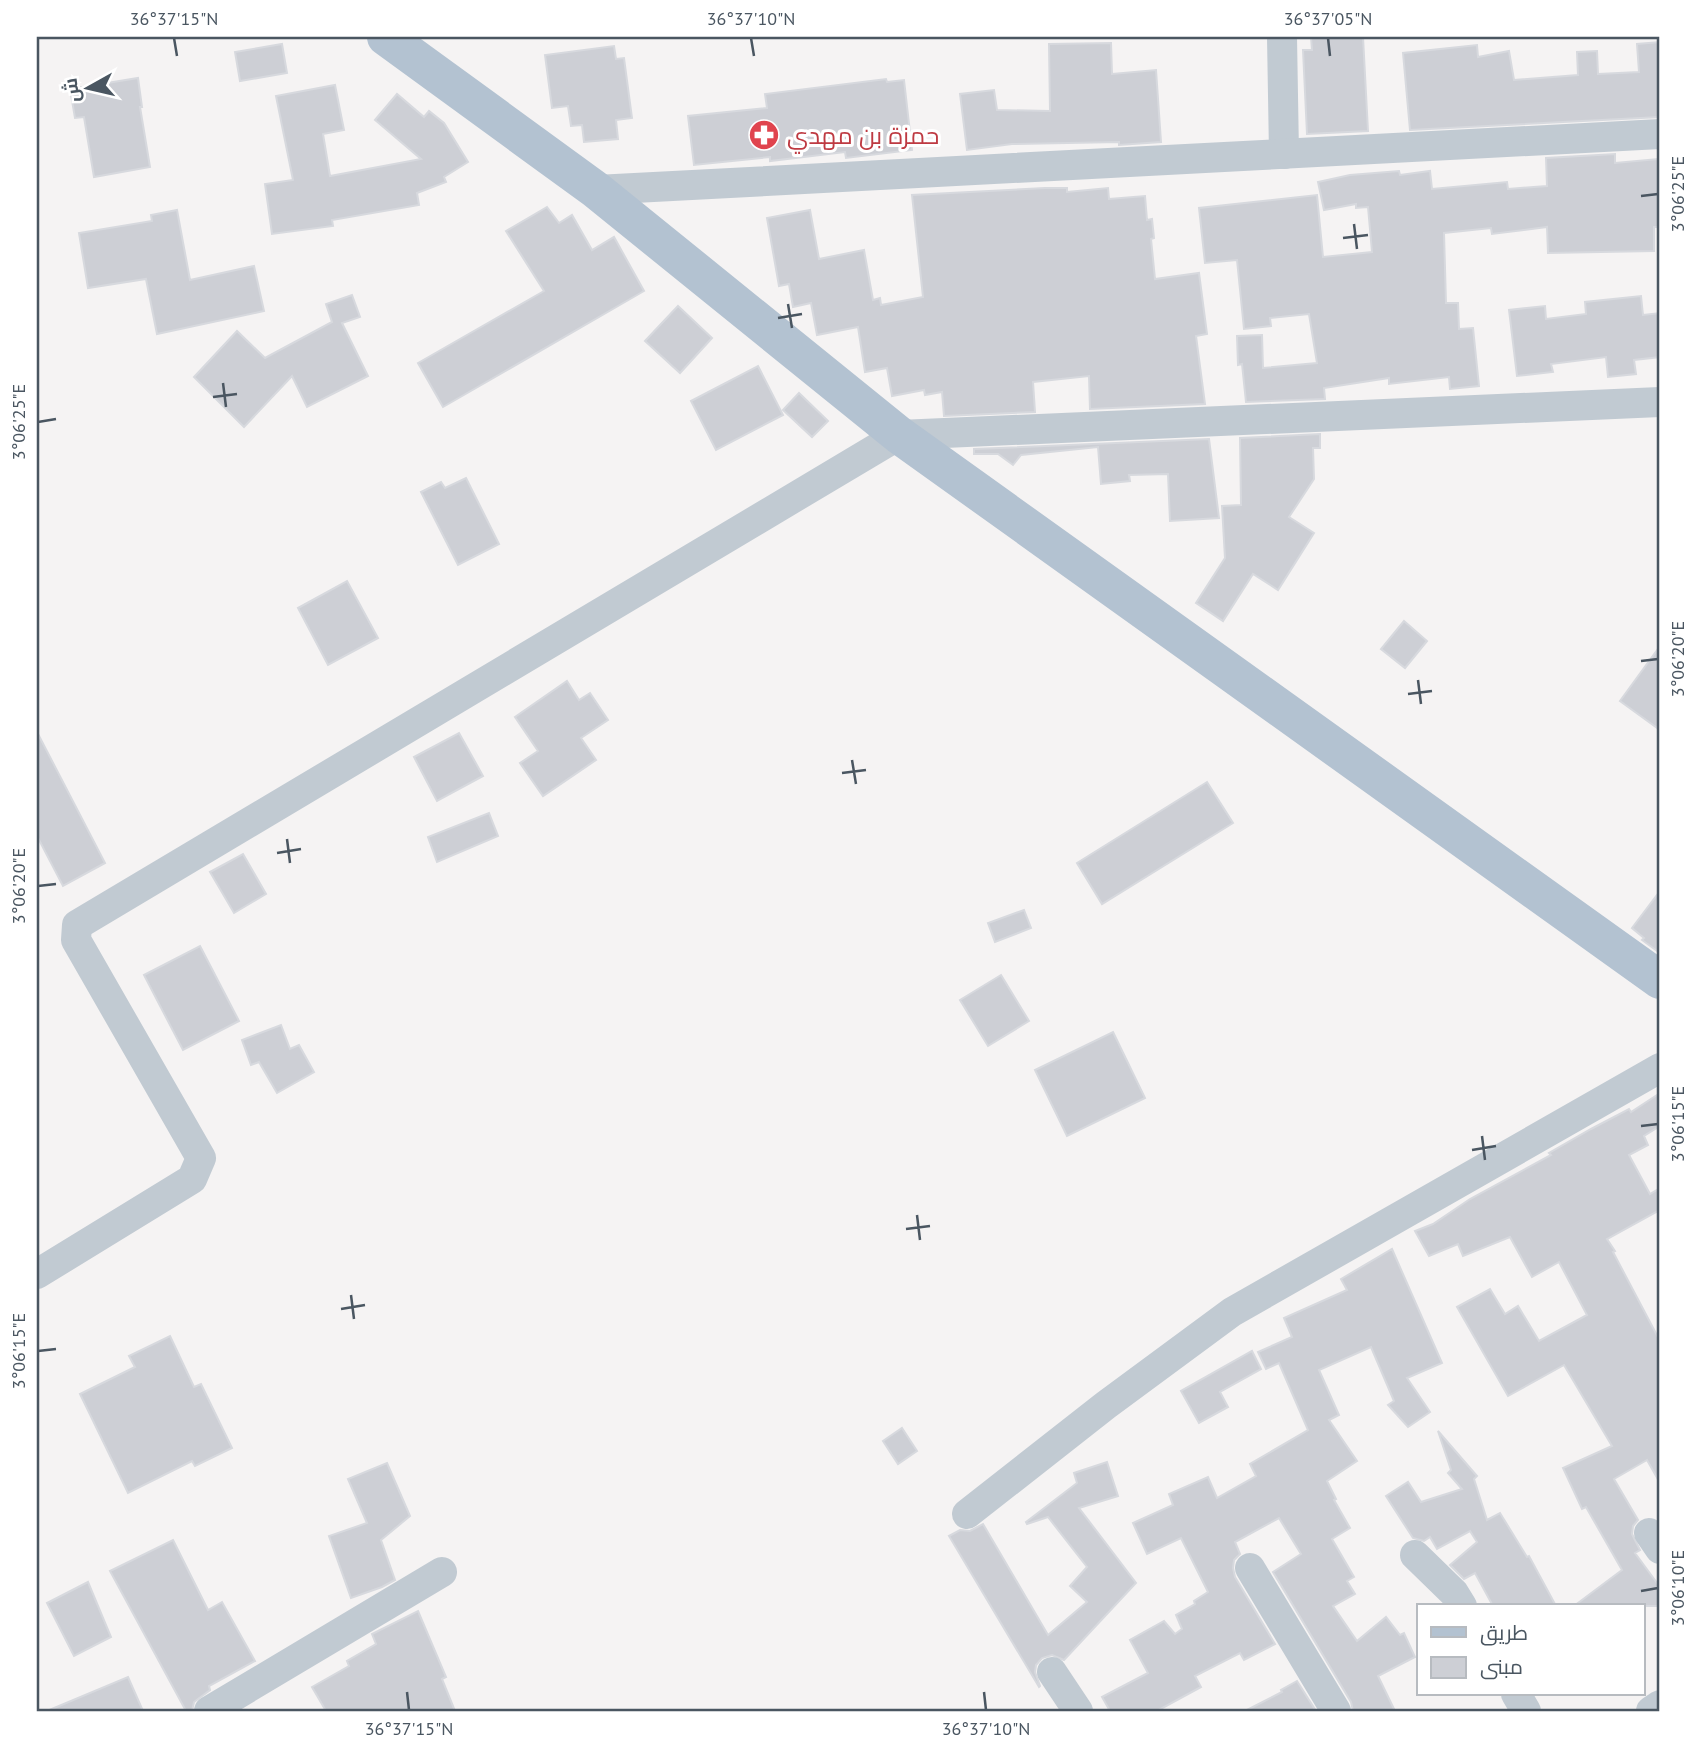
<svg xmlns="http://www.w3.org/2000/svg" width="1697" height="1748" viewBox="0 0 1697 1748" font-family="'PT Sans',Cairo,sans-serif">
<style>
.building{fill:#cdcfd5;stroke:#d7d9de;stroke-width:2}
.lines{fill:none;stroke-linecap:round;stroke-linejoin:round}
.minor{stroke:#c1cad2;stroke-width:30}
.major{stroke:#b3c2d1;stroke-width:38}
.ticks{fill:none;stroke:#4a5661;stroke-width:2.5}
.labels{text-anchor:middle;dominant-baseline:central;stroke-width:6;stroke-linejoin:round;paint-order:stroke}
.health-label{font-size:24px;fill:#be3a42;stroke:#fff;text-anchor:start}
.neatline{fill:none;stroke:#4a5661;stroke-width:2.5}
.ticks-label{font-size:18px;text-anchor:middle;fill:#4a5661}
</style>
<rect width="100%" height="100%" fill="#f5f3f3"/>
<g class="building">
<path d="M1311,37H1363L1368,131L1307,134L1303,50H1312Z"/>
<path d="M1660,42V117L1410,130L1403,53L1477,45L1478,57L1509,51L1514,80L1578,75L1577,52L1597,51L1598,74L1639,72L1637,44Z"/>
<path d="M1111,43L1112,74L1156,70L1161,142L1119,145V142L1012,144L967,150L960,94L994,90L997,110L1050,111L1049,44Z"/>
<path d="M282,44L287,73L240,81L235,52Z"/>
<path d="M614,46L616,59L624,58L632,118L616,120L618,139L584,142L582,125L571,126L568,106L552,108L545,55Z"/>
<path d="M138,78L142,107H140L150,167L94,177L84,117L75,118L70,89Z"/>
<path d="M886,79L887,82L904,80L912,150L846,158L845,152L770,161V157L694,165L688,116L767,108L765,94Z"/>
<path d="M335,85L344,130L323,134L330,176L421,159L375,120L397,94L424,117L429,111L444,123L468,162L444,177L446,182L417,193L419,205L332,220L333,226L272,234L265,184L293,180L276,96Z"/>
<path d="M1615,154V163L1658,159L1660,227H1654V251L1548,253L1547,227L1492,234L1491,228L1444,233L1446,303H1458L1459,329L1473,328L1479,386L1450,389L1449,377L1389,384V378L1324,388L1325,399L1246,402L1242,364L1238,365L1237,336L1262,335L1263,368L1317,363L1309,314L1270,318L1271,326L1244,329L1237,260L1205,263L1199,208L1317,195L1323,257L1372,252L1368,207L1356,208V204L1324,210L1318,182L1350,175L1399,171L1400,175L1430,171L1432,189L1507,182L1508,189L1547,186L1546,158Z"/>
<path d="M1045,188H1067V192L1108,188L1109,199L1145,196L1147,220L1152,219L1154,238L1151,239L1155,279L1199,273L1207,334L1196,336L1205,404L1090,409L1089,376L1033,382L1035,412L944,416L942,392L925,395L924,390L892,396L887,368L865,372L858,327L817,335L811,303L793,307L789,284L779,286L767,218L810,210L819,259L864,250L873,300L880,298L881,305L923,297L912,195Z"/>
<path d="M547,207L559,223L572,215L592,250L614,237L644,291L443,407L418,363L544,291L506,231Z"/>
<path d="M177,210L190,280L254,266L264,311L157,334L146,279L88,288L79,233L152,221L151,215Z"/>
<path d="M352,295L360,317L342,323L368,376L307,407L292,376L244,427L194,377L237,331L265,358L332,322L326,304Z"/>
<path d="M1641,296L1643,315L1660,313V357L1634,360L1636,374L1608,377L1606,357L1551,364L1553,372L1517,376L1509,310L1545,306L1546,319L1586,314L1585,302Z"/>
<path d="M678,306L712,338L680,373L645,341Z"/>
<path d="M758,366L783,415L716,450L691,401Z"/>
<path d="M799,393L828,421L812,437L783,410Z"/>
<path d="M1320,434V448H1313L1314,479L1289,517L1314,533L1278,590L1253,574L1223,621L1196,603L1225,558L1222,506L1241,505L1240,438Z"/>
<path d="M1209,439L1219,518L1170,521L1168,474L1129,475L1130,481L1101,484L1098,447L1021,455L1013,465L998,454H974V449Z"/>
<path d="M466,478L499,544L458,565L421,492L441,482L445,488Z"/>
<path d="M347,581L378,638L328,665L298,608Z"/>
<path d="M1404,621L1427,641L1405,668L1381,649Z"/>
<path d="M1660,646V730L1620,701Z"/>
<path d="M567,681L579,700L590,693L608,720L581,738L596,760L543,796L520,763L538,751L515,717Z"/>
<path d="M37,732L105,863L63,886L37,836Z"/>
<path d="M459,733L483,776L437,801L414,757Z"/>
<path d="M1207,782L1233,823L1102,904L1077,863Z"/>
<path d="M489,813L498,836L437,862L428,837Z"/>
<path d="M243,854L266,894L234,913L210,872Z"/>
<path d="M1660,891V953L1642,940L1644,938L1632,928Z"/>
<path d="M1024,910L1031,928L995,942L988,923Z"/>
<path d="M200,946L239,1021L183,1050L144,975Z"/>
<path d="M1001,975L1029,1021L988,1046L960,1000Z"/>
<path d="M281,1025L290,1049L299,1045L314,1072L277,1093L259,1062L251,1065L242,1040Z"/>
<path d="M1113,1032L1145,1098L1067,1136L1035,1070Z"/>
<path d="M1660,1093V1126L1644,1136L1648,1145L1629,1155L1650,1194L1660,1188V1210L1607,1239L1615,1251L1613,1252L1660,1341V1483L1647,1460L1614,1479L1638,1520L1633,1526L1632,1534L1640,1550L1635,1553L1660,1587V1606H1574L1622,1570L1586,1507L1582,1509L1563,1468L1612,1446L1564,1365L1508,1396L1457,1307L1490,1289L1505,1314L1518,1306L1539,1341L1587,1315L1559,1262L1532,1277L1510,1237L1463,1256L1458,1244L1429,1256L1415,1231L1433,1224L1470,1199L1551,1155L1549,1153L1591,1129L1629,1109L1631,1112Z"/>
<path d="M1392,1249L1442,1363L1407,1378L1430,1412L1408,1427L1388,1405L1394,1401L1371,1347L1319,1370L1339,1415L1329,1420L1357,1461L1327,1481L1336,1499L1334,1500L1350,1528L1332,1539L1354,1577L1347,1581L1355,1594L1333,1606L1357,1641L1386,1617L1400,1635L1404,1633L1415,1657L1378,1676L1395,1711H1353L1351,1702L1273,1572L1301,1554L1279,1518L1235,1542L1240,1554L1234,1560L1233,1568L1235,1577L1275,1644L1244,1660L1240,1653L1195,1676L1201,1687L1157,1711H1110L1102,1697L1148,1673L1130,1640L1164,1621L1175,1634L1182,1629L1176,1615L1195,1604L1194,1601L1208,1592L1181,1538L1147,1554L1133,1523L1173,1505L1169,1494L1208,1477L1217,1498L1256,1476L1250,1464L1308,1430L1279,1363L1266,1369L1258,1352L1292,1337L1284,1318L1347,1290L1341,1279Z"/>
<path d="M170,1336L194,1387L201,1384L232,1448L195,1466L192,1461L128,1493L80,1394L135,1367L129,1356Z"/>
<path d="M1252,1351L1261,1369L1220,1392L1228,1407L1199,1423L1181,1391Z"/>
<path d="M902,1428L917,1451L898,1464L883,1441Z"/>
<path d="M1438,1431L1477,1476L1474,1479L1487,1520L1500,1513L1527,1557L1529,1556L1556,1606H1493L1475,1573L1464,1579L1450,1565L1477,1542L1470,1531L1437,1549L1430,1537L1424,1541L1413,1538L1386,1496L1408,1482L1421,1502L1462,1489L1448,1473L1451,1470Z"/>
<path d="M1107,1462L1118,1496L1079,1508L1136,1583L1064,1660L1052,1655L1042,1658L1036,1665L1035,1672L1040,1686L1039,1687L949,1536L960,1530L970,1531L983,1524L1048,1635L1087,1602L1070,1586L1087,1567L1048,1517L1027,1524L1026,1522L1077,1483L1074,1473Z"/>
<path d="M387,1463L410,1516L381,1540L395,1580L382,1587L351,1598L329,1536L367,1523L348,1479Z"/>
<path d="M173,1540L208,1610L222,1602L255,1661L209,1686L210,1690L194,1702L192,1711H186L110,1571Z"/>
<path d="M88,1582L111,1637L74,1656L47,1603Z"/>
<path d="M418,1611L446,1677L442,1679L455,1711H326L312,1687L349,1666L347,1661L376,1644L372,1634Z"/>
<path d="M128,1677L143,1711H47Z"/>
<path d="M1297,1681L1316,1711H1245L1282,1692L1281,1690Z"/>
</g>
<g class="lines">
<g class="minor">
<path d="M1282,37L1284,154"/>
<path d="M596,190L1660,134"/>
<path d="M37,1274L192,1179L201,1158L76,940L77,925L899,435L1660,402"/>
<path d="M967,1514L1106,1405L1232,1312L1660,1068"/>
<path d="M1649,1533L1660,1549"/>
<path d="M1415,1555L1454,1593L1462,1606"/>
<path d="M1250,1568L1336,1711"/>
<path d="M1052,1672L1078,1711"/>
<path d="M1516,1694L1526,1711"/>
<path d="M209,1711L442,1572"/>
<path d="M1651,1711L1660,1705"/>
</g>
<path class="major" d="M386,37L596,190L899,435L1660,980"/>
</g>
<path class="ticks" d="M174,38L177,56M751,38L754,56M1328,38L1330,56M1641,196L1658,194M1354,224L1357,249M1343,238L1368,235M788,304L792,328M778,318L802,314M223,383L226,407M213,397L237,394M38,422L56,419M1641,661L1658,659M1418,680L1421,704M1408,694L1432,691M852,760L856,784M842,773L866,770M287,839L290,863M277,853L301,849M38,886L56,884M1641,1126L1658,1124M1482,1136L1485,1160M1472,1150L1496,1146M917,1215L920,1240M906,1229L930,1226M351,1295L354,1319M341,1309L365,1305M38,1351L56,1349M1641,1591L1658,1588M407,1692L409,1710M984,1692L986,1710"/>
<defs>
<g id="pharmacy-disc" transform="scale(1.575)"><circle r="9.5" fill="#e0444e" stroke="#fff"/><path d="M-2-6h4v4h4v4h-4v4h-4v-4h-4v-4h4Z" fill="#fff"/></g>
</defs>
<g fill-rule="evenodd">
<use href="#pharmacy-disc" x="764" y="135"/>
</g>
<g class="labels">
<g class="health-label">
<text x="787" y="135">حمزة بن مهدي</text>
</g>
</g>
<rect width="1697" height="1748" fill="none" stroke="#ffffff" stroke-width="77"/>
<rect x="1417" y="1604" width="228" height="91" fill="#ffffff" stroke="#b7bbc0" stroke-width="2"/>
<rect x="1431" y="1627" width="35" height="10" fill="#b3c2d1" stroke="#b7bbc0" stroke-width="2"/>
<text x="1480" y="1640" font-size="21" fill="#4a5661">طريق</text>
<rect x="1431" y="1657" width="35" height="21" fill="#cdcfd5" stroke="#b7bbc0" stroke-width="2"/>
<text x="1480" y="1674" font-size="21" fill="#4a5661">مبنى</text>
<g transform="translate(88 88) rotate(262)" stroke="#ffffff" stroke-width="5" paint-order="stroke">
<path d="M0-5L12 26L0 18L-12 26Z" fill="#4a5661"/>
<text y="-10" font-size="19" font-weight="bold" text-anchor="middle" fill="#4a5661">ش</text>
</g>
<rect x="38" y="38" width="1620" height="1672" class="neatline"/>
<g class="ticks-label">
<text x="174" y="25">36°37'15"N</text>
<text x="751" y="25">36°37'10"N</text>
<text x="1328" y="25">36°37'05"N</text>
<text transform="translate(1678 194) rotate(-90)" y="6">3°06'25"E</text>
<text transform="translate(19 422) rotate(-90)" y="6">3°06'25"E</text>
<text transform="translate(1678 659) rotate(-90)" y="6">3°06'20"E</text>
<text transform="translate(19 886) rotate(-90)" y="6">3°06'20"E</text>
<text transform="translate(1678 1124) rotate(-90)" y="6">3°06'15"E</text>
<text transform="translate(19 1351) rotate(-90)" y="6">3°06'15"E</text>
<text transform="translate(1678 1588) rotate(-90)" y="6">3°06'10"E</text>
<text x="409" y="1735">36°37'15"N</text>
<text x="986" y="1735">36°37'10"N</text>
</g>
</svg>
